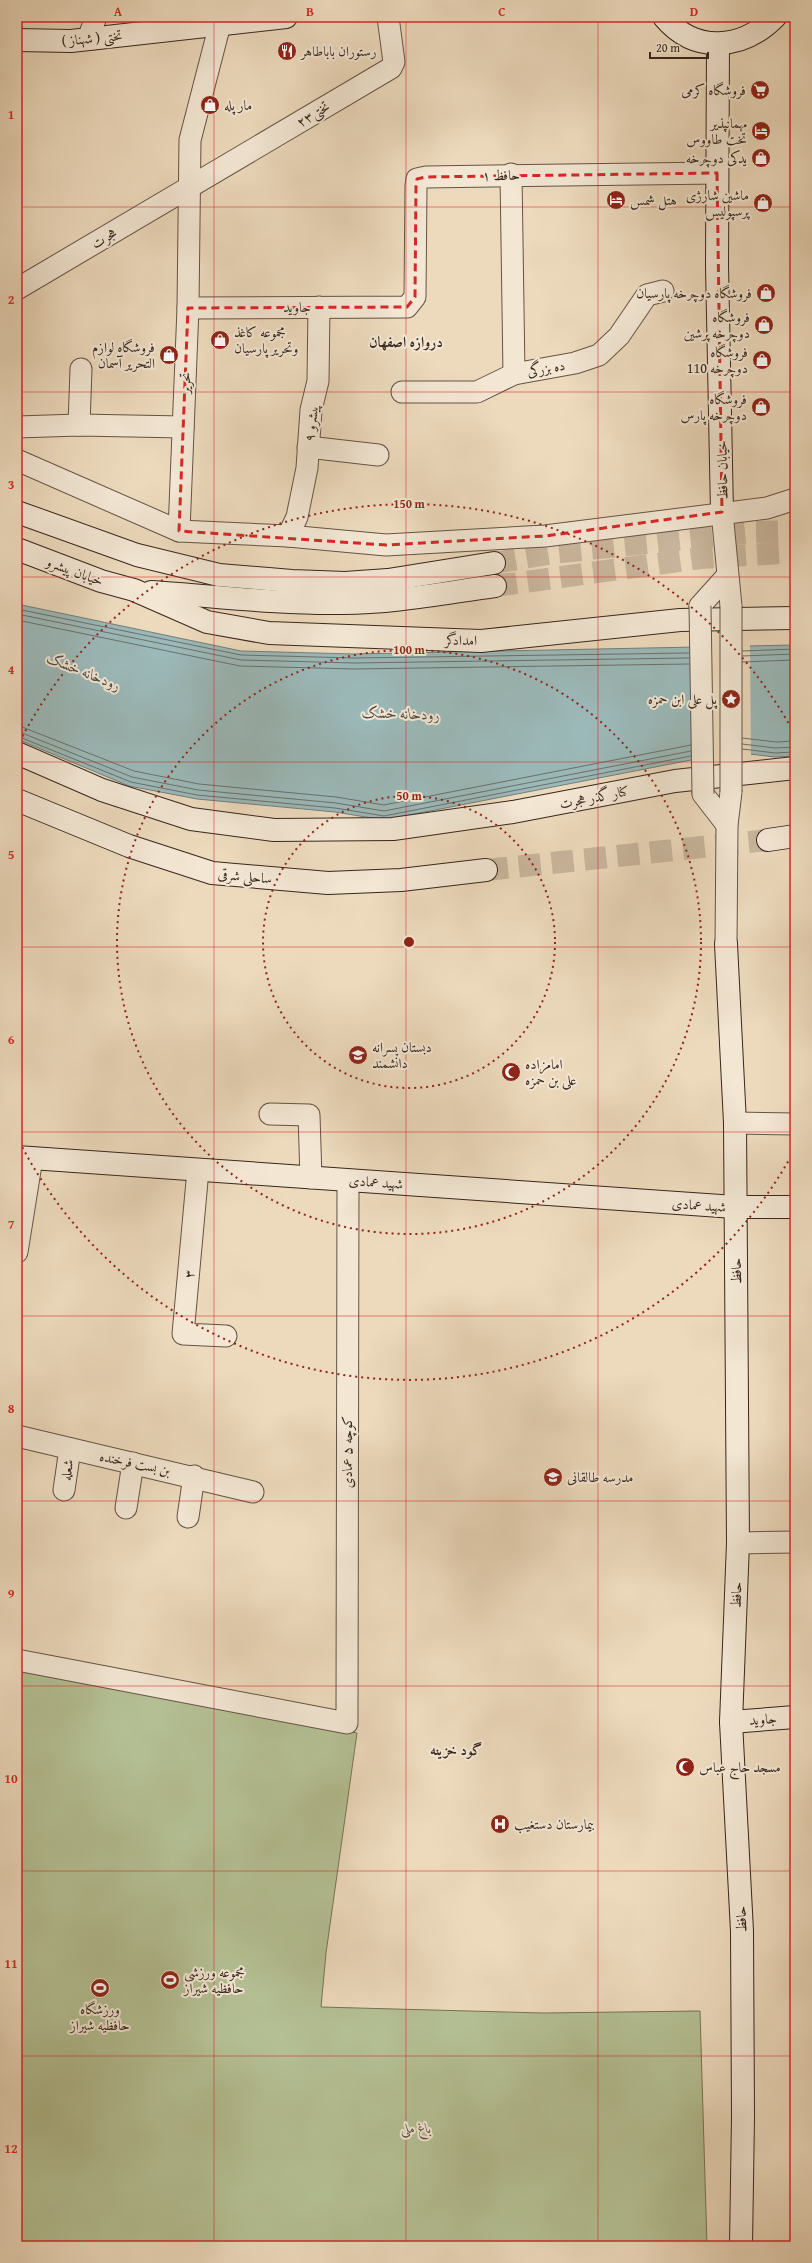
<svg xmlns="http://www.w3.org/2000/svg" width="812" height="2263" viewBox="0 0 812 2263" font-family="'Gentium Book Plus',Amiri,serif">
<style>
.green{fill:#b4c094;stroke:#767358}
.water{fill:#9bb9b9;stroke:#737e7b}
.pier{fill:#eddabd}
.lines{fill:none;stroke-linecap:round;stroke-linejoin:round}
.shore{stroke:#6a706b;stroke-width:1}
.secondary-tunnel{stroke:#c9b69d;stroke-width:22;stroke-dasharray:22 11;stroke-linecap:butt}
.street-casing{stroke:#655345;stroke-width:23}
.secondary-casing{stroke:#38261d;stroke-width:24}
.street{stroke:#f3e7d4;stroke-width:21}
.secondary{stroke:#f3e7d4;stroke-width:22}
.street-bridge-casing{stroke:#655345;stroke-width:23;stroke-linecap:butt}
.street-bridge{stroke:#f3e7d4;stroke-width:21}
.marked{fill:none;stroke:#d62828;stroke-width:3;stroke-dasharray:8 5;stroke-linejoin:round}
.grid{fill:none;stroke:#d62828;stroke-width:1;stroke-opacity:0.55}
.ring{fill:none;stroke:#8f2418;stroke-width:2;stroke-dasharray:2 4}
.labels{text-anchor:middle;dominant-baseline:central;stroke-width:4;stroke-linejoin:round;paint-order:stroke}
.street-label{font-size:14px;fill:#38261d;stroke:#f3e7d4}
.poi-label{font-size:14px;fill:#38261d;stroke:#f3e7d4;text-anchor:start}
.park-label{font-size:14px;font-style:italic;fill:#574c3b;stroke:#f3e7d4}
.neighbourhood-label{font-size:15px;font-weight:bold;fill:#38261d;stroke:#f3e7d4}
.water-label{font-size:15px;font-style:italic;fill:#514b44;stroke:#f3e7d4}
.centre{fill:#8f2418;stroke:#f3e7d4;stroke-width:2}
.ring-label{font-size:12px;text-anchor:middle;font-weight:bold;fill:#8f2418;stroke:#f3e7d4;stroke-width:4;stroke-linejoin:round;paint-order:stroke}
.neatline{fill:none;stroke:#d62828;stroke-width:1.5}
.grid-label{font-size:13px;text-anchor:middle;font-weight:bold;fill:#d62828}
</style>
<rect width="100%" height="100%" fill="#eddabd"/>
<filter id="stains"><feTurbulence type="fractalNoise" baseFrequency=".005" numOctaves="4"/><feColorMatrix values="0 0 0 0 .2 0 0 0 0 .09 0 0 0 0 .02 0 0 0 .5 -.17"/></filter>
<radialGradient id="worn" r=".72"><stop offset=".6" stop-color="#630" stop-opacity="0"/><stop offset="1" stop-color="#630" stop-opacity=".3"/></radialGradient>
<path class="green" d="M17,1667L357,1733L326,1953L321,2007L543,2013L700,2011L707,2246H17Z"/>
<path class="water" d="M17,604L241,651L353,654L795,645V756L775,757L732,752L384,820L335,812L197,799L129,786L17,739Z"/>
<path class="pier" d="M750,645L751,756L732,754L711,758V646Z"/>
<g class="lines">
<g class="shore">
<path d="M17,609L241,655L354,658L689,653"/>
<path d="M17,614L241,660L354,663L689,658"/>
<path d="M17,620L240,666L354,669L689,664"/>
<path d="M742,651L795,649"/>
<path d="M742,656L795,654"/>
<path d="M742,662L795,660"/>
<path d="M17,725L134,771L199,784L336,797L384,805L691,745"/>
<path d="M17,731L132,777L198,790L336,803L384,811L691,751"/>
<path d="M17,736L131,782L197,795L335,808L384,816L691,756"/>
<path d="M742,738L776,742L795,741"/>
<path d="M742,744L775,748L795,747"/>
<path d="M742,749L775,753L795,752"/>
</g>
<g class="secondary-tunnel">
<path d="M494,563L553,553L752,532L795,531"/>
<path d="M495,586L701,558L795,552"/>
<path d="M486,870L768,840"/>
</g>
<g class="street-casing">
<g id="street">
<path d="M88,39L96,17"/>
<path d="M511,174L514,374"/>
<path d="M17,289L391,68L394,62L388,17"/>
<path d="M188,308L407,307L415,297L416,186L417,179L426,177L717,173"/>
<path d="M402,392H477L514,374L575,363L599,355L619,336L647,295L663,291"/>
<path d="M79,425L81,369"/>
<path d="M17,427L79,425L183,427"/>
<path d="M308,447L378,455"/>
<path d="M17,460L179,531L288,536L386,545L545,536L767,508L795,499"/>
<path d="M722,512L731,606"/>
<path d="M179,531L188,308L190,140L220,24"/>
<path d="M288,536L297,517L307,468L311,410L318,381L319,307"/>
<path d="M700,606L727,576"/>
<path d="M703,794L727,825"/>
<path d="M726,944L727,825L731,792"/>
<path d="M270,1114L309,1115L311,1178"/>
<path d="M735,1123L795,1124"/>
<path d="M198,1170L183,1334L226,1336"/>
<path d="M17,1252L32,1158"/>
<path d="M17,1436L253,1492"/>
<path d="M64,1490L70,1449"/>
<path d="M126,1508L133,1463"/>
<path d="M188,1517L194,1476"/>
<path d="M738,1543L795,1542"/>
<path d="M17,1660L347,1723L348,1180"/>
</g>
</g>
<g class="secondary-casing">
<g id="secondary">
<path d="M664,17C695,54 742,50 775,17"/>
<path d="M17,40L71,41L286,17"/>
<path d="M718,44L717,266L722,512"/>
<path d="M17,512L137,555L219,575L292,581L345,583L388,580L494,563"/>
<path d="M17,549L101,581L134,590L207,622L269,633L481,641L680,620L795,618"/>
<path d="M151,592C214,596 278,604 342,603C393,603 444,593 495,586"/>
<path d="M17,753L102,790L191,819L274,830L393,829L513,812L675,781L795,768"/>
<path d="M17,800L129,846L212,873L328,883L401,880L486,870"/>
<path d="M768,840L795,836"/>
<path d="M726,944L735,1123L738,1543L731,1722L742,1931L743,2116L741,2246"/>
<path d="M17,1157L735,1207H795"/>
<path d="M731,1722L795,1717"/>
</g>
</g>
<use href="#street" class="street"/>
<use href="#secondary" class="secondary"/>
<g class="street-bridge-casing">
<g id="street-bridge">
<path d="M700,606L703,794"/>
<path d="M731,792V606"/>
</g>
</g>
<use href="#street-bridge" class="street-bridge"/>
</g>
<path class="marked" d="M717,173L722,512L545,536L386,545L179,531L188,308L407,307L415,297L416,186L417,179L426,177Z"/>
<path class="grid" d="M214,17V2246M406,17V2246M598,17V2246M17,207H795M17,392H795M17,577H795M17,762H795M17,947H795M17,1132H795M17,1316H795M17,1501H795M17,1686H795M17,1871H795M17,2056H795"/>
<g class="ring">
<circle cx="409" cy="942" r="146"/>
<circle cx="409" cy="942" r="292"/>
<path d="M794 1151A438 438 0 0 1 17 1137M17 747A438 438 0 0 1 794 733"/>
</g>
<defs>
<g id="restaurant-disc" transform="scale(1)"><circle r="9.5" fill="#8f2418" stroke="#f3e7d4"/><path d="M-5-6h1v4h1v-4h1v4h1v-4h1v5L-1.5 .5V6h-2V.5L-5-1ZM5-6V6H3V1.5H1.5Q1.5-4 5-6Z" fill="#fff"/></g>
<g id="supermarket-disc" transform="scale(1)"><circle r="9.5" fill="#8f2418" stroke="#f3e7d4"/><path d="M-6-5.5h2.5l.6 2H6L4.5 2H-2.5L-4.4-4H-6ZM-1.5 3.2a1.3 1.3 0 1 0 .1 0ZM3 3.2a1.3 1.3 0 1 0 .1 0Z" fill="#fff"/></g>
<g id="shop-disc" transform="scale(1)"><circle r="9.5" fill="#8f2418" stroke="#f3e7d4"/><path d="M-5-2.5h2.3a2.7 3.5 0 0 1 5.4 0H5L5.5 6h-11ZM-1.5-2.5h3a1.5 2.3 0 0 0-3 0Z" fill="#fff"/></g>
<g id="hotel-disc" transform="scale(1)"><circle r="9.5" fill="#8f2418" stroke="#f3e7d4"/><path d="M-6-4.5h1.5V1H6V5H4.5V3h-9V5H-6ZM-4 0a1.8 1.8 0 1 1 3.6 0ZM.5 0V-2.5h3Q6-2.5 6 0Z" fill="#fff"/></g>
<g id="sight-disc" transform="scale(1)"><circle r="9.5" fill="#8f2418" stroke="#f3e7d4"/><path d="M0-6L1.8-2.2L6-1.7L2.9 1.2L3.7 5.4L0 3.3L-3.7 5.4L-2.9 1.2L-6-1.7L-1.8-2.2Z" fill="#fff"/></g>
<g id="school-disc" transform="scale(1)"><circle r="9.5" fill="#8f2418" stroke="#f3e7d4"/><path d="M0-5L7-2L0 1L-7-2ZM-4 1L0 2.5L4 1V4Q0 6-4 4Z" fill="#fff"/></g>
<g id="mosque-disc" transform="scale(1)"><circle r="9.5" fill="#8f2418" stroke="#f3e7d4"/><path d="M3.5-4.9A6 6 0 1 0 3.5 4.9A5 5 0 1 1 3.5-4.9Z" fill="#fff"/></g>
<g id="hospital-disc" transform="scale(1)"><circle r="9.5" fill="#8f2418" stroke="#f3e7d4"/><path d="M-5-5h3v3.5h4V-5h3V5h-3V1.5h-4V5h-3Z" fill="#fff"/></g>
<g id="stadium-disc" transform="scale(1)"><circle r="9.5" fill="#8f2418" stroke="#f3e7d4"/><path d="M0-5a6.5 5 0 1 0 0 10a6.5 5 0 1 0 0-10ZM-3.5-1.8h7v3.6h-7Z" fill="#fff"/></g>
</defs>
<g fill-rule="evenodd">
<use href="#restaurant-disc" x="287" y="51"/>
<use href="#supermarket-disc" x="760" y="90"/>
<use href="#shop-disc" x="210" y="105"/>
<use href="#hotel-disc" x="761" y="131"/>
<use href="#shop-disc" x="761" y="158"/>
<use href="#hotel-disc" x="616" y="200"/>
<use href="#shop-disc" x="763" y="203"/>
<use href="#shop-disc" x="766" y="293"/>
<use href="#shop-disc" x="764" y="325"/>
<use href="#shop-disc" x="220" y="340"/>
<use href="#shop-disc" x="169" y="355"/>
<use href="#shop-disc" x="762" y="360"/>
<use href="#shop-disc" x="761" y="407"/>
<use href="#sight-disc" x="731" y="699"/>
<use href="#school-disc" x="358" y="1055"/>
<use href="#mosque-disc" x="511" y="1072"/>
<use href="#school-disc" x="553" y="1477"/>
<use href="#mosque-disc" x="685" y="1767"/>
<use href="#hospital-disc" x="500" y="1824"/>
<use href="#stadium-disc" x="170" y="1980"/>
<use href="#stadium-disc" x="100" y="1988"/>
</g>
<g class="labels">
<g class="street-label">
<text transform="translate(92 38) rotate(-5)">تختی ( شهناز )</text>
<text transform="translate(313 114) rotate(-31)">تختی۲۳</text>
<text transform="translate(501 175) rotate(-1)">حافظ ۱</text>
<text transform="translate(104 238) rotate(-31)">هجرت</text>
<text x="297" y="307">جاوید</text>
<text transform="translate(546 368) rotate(-10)">ده بزرگی</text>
<text transform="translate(185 383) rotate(-88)">تحریر</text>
<text transform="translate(311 423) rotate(-83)">پیشرو ۹</text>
<text transform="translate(722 470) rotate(-91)">خیابان حافظ</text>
<text transform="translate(75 571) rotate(20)">خیابان پیشرو</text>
<text transform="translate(461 640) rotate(1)">امدادگر</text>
<text transform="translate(594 797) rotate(-11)">کنار گذر هجرت</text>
<text transform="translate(245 876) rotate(5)">ساحلی شرقی</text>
<text transform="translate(376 1182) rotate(4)">شهید عمادی</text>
<text transform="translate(699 1205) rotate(4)">شهید عمادی</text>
<text transform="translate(736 1271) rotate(-91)">حافظ</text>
<text transform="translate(189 1274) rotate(-85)">۳</text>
<text transform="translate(347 1452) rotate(-90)">کوچه ۵ عمادی</text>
<text transform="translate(135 1463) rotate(12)">بن بست فرخنده</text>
<text transform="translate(67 1470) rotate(-82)">شعله</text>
<text transform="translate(736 1595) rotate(-88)">حافظ</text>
<text transform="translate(763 1719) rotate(-4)">جاوید</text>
<text transform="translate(741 1919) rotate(-92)">حافظ</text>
</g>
<g class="poi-label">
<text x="301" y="51">رستوران باباطاهر</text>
<text x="746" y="90" text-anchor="end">فروشگاه کرمی</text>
<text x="224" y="105">مار پله</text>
<text x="747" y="123" text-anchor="end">مهمانپذیر<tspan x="747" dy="16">تخت طاووس</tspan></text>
<text x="747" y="158" text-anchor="end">یدکی دوچرخه</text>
<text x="749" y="195" text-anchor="end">ماشین شارژی<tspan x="749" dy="16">پرسپولیس</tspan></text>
<text x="630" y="200">هتل شمس</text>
<text x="752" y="293" text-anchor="end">فروشگاه دوچرخه پارسیان</text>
<text x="750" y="317" text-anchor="end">فروشگاه<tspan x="750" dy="16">دوچرخه پرشین</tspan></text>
<text x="234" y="332">مجموعه کاغذ<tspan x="234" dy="16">وتحریر پارسیان</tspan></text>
<text x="155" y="347" text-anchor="end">فروشگاه لوازم<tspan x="155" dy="16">التحریر آسمان</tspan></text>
<text x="748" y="352" text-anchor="end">فروشگاه<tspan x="748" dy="16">دوچرخه 110</tspan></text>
<text x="747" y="399" text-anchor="end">فروشگاه<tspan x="747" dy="16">دوچرخه پارس</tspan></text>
<text x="717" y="699" text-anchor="end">پل علی ابن حمزه</text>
<text x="372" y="1047">دبستان پسرانه<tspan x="372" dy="16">دانشمند</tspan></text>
<text x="525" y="1064">امامزاده<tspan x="525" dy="16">علی بن حمزه</tspan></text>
<text x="567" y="1477">مدرسه طالقانی</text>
<text x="699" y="1767">مسجد حاج عباس</text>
<text x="514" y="1824">بیمارستان دستغیب</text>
<text x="184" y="1972">مجموعه ورزشی<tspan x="184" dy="16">حافظیه شیراز</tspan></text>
<text x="100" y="2009" text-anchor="middle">ورزشگاه<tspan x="100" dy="16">حافظیه شیراز</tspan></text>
</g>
<g class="park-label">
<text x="416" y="2128">باغ ملی</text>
</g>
<g class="neighbourhood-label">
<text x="406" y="341">دروازه اصفهان</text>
<text x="456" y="1749">گود خزینه</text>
</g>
<g class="water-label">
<text transform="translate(84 671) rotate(22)">رودخانه خشک</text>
<text transform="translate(401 713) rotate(2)">رودخانه خشک</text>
</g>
</g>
<circle cx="409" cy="942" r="6" class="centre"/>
<g class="ring-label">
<text x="409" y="508">150 m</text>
<text x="409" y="654">100 m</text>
<text x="409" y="800">50 m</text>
</g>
<rect width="812" height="2263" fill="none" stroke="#eddabd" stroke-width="44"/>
<path d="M650 52v6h58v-6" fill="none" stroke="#38261d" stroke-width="2"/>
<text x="656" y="52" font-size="12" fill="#38261d" stroke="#f3e7d4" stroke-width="3" paint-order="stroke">20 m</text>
<rect x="22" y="22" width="768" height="2219" class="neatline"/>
<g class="grid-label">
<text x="118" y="16">A</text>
<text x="310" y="16">B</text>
<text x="502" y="16">C</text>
<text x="694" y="16">D</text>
<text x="11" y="119">1</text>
<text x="11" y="304">2</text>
<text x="11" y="489">3</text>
<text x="11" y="674">4</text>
<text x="11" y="859">5</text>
<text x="11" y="1044">6</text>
<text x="11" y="1229">7</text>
<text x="11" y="1413">8</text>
<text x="11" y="1598">9</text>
<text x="11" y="1783">10</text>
<text x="11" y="1968">11</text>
<text x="11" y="2153">12</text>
</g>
<rect width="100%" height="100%" filter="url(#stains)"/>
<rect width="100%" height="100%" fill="url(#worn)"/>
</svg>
